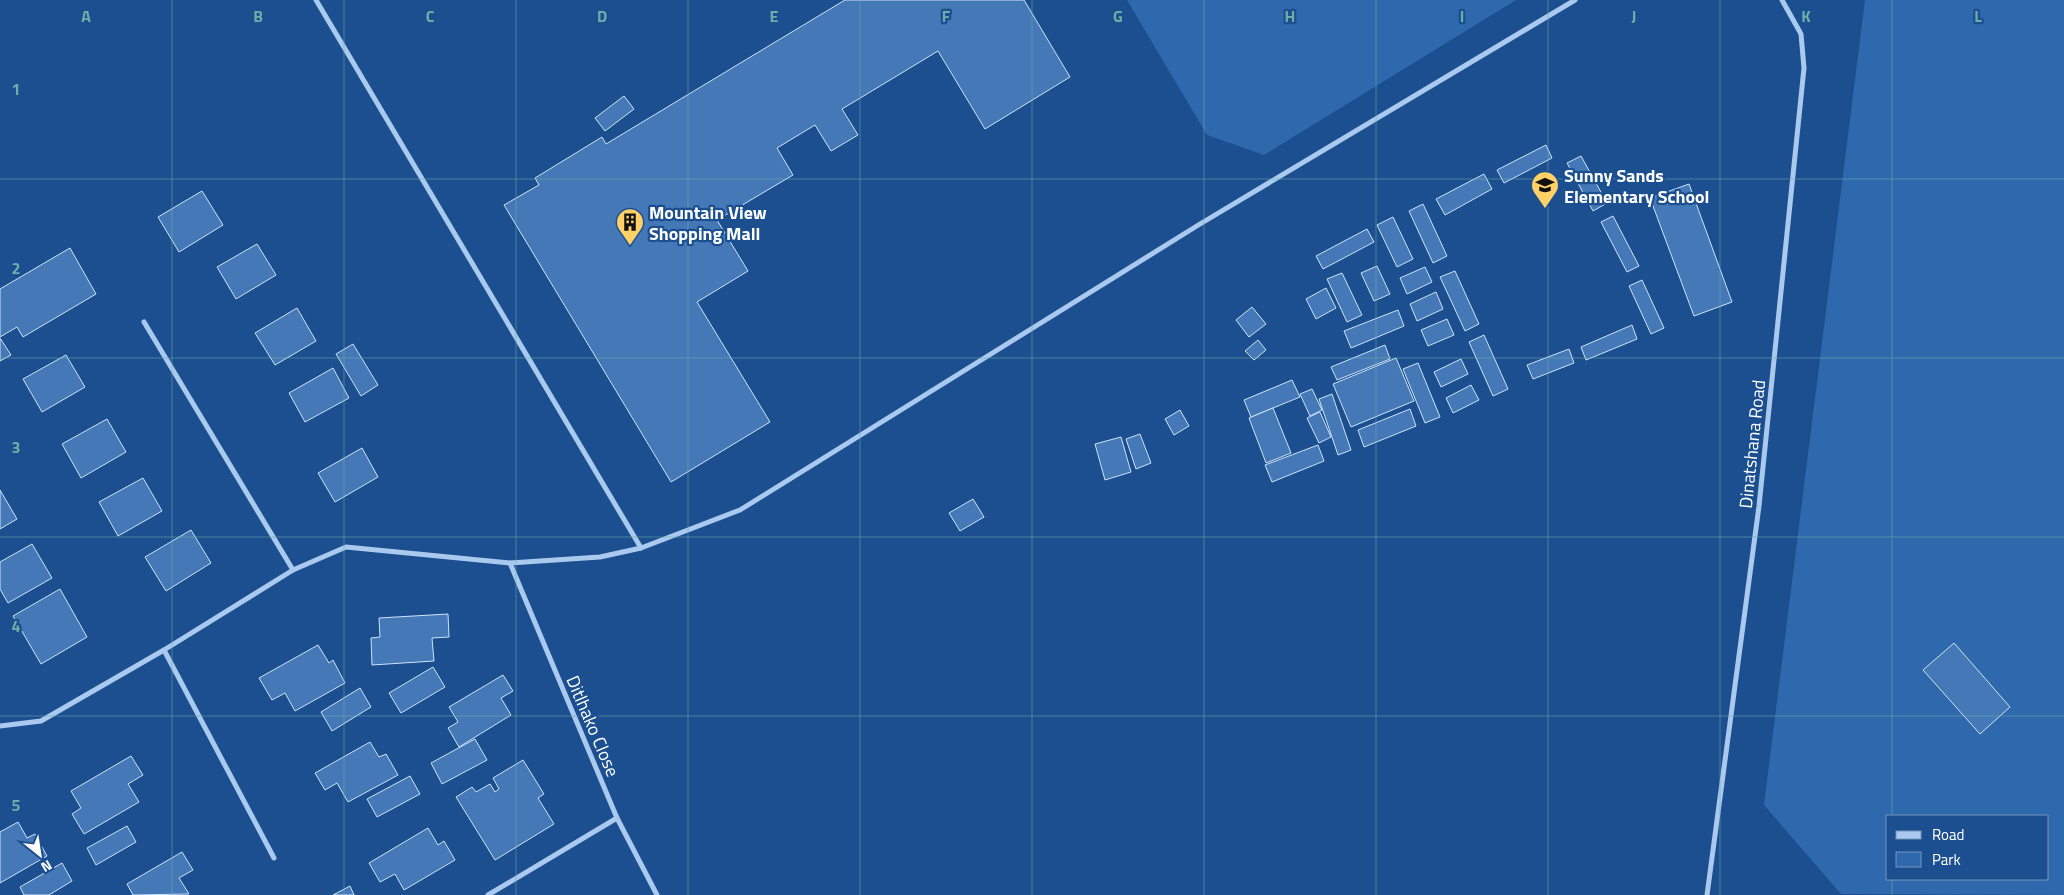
<svg xmlns="http://www.w3.org/2000/svg" width="2064" height="895" viewBox="0 0 2064 895" font-family="'Titillium Web',sans-serif">
<style>
.green{fill:#2e69ad;fill-rule:evenodd}
.building{fill:#4478b7;stroke:#cfe3fa}
.lines{fill:none;stroke-linecap:round;stroke-linejoin:round}
.street{stroke:#a9c9ee;stroke-width:5}
.grid{fill:none;stroke:#6fada8;stroke-width:1;stroke-opacity:0.55}
.labels{text-anchor:middle;dominant-baseline:central;stroke-width:4.5;stroke-linejoin:round;paint-order:stroke}
.poi-label{font-size:18px;font-weight:bold;fill:#fff;stroke:#1b4f8f;text-anchor:start}
.street-label{font-size:18px;fill:#fff;stroke:#1b4f8f}
.grid-label{font-size:16px;text-anchor:middle;font-weight:bold;fill:#6fada8;stroke:#1b4f8f;stroke-width:4.5;stroke-linejoin:round;paint-order:stroke}
</style>
<rect width="100%" height="100%" fill="#1b4f8f"/>
<g class="green">
<path d="M1127,0H1516L1264,155L1207,135Z"/>
<path d="M1865,0H2064V895L1841,894L1764,805ZM1888,816H2048V879H1888Z"/>
</g>
<g class="building">
<path d="M845,0H1024L1070,77L985,129L938,51L842,109L858,135L831,151L815,125L777,148L793,175L717,220L748,271L697,302L770,422L671,482L504,205L539,185L535,178L602,137L606,144Z"/>
<path d="M624,96L634,109L605,131L595,118Z"/>
<path d="M1546,145L1552,158L1504,183L1497,170Z"/>
<path d="M1581,156L1607,203L1593,211L1567,163Z"/>
<path d="M1484,174L1492,189L1445,215L1436,199Z"/>
<path d="M1689,184L1732,302L1694,316L1650,198Z"/>
<path d="M202,191L223,225L179,252L158,217Z"/>
<path d="M1423,204L1447,256L1433,263L1409,211Z"/>
<path d="M1613,216L1639,266L1627,272L1601,222Z"/>
<path d="M1393,217L1413,259L1397,267L1377,225Z"/>
<path d="M1367,229L1374,242L1323,269L1316,256Z"/>
<path d="M257,244L276,275L236,299L217,267Z"/>
<path d="M70,248L96,294L23,337L17,327L0,337V289Z"/>
<path d="M1377,266L1390,294L1374,301L1361,273Z"/>
<path d="M1425,267L1432,282L1407,294L1400,278Z"/>
<path d="M1455,271L1479,324L1465,331L1440,277Z"/>
<path d="M1342,273L1362,315L1347,322L1327,279Z"/>
<path d="M1642,280L1664,328L1651,334L1629,286Z"/>
<path d="M1326,288L1336,308L1316,319L1306,299Z"/>
<path d="M1436,292L1443,309L1417,321L1410,304Z"/>
<path d="M1252,307L1266,324L1249,337L1236,320Z"/>
<path d="M297,308L316,341L275,365L255,333Z"/>
<path d="M1398,310L1404,326L1351,348L1344,331Z"/>
<path d="M1447,319L1454,335L1428,346L1421,330Z"/>
<path d="M1632,325L1637,339L1586,360L1581,347Z"/>
<path d="M1484,335L1508,389L1493,396L1469,342Z"/>
<path d="M0,338L11,355L0,361Z"/>
<path d="M1258,340L1266,350L1254,360L1245,351Z"/>
<path d="M353,344L378,385L361,396L336,354Z"/>
<path d="M1385,345L1390,359L1337,380L1331,367Z"/>
<path d="M1569,349L1574,363L1533,379L1527,365Z"/>
<path d="M66,355L85,387L42,412L23,379Z"/>
<path d="M1396,358L1414,401L1351,427L1333,384Z"/>
<path d="M1461,359L1468,374L1441,387L1434,372Z"/>
<path d="M1418,363L1440,417L1425,423L1403,369Z"/>
<path d="M333,368L349,398L305,422L289,393Z"/>
<path d="M1292,380L1300,397L1251,417L1244,400Z"/>
<path d="M1471,385L1479,400L1453,413L1446,398Z"/>
<path d="M1312,389L1322,410L1310,416L1300,394Z"/>
<path d="M1332,394L1351,450L1338,455L1319,399Z"/>
<path d="M1273,408L1291,453L1266,463L1249,418Z"/>
<path d="M1410,409L1416,426L1364,447L1358,430Z"/>
<path d="M1180,410L1189,426L1174,435L1165,419Z"/>
<path d="M1320,412L1331,437L1319,443L1307,418Z"/>
<path d="M107,419L126,452L81,478L62,444Z"/>
<path d="M1140,434L1151,463L1136,469L1126,439Z"/>
<path d="M1121,437L1131,472L1105,480L1095,444Z"/>
<path d="M1318,445L1324,461L1272,482L1265,465Z"/>
<path d="M362,448L378,477L335,502L318,473Z"/>
<path d="M143,478L162,511L118,536L99,502Z"/>
<path d="M0,490L17,519L0,529Z"/>
<path d="M973,499L984,517L960,531L949,513Z"/>
<path d="M191,530L211,563L166,591L145,557Z"/>
<path d="M32,544L52,578L8,603L0,589V562Z"/>
<path d="M60,589L87,637L41,664L13,616Z"/>
<path d="M448,614L449,637L432,638L434,661L372,665L371,638L380,637L379,618Z"/>
<path d="M1954,643L2010,707L1980,734L1923,670Z"/>
<path d="M318,645L329,663L333,660L345,683L295,711L285,693L272,700L259,678Z"/>
<path d="M433,667L445,687L401,713L389,693Z"/>
<path d="M503,675L513,691L501,698L511,715L459,747L448,728L458,722L449,707Z"/>
<path d="M360,688L371,707L332,731L321,712Z"/>
<path d="M475,739L487,760L442,784L431,763Z"/>
<path d="M370,742L379,757L386,754L398,775L348,802L337,783L325,790L315,773Z"/>
<path d="M131,756L143,775L128,784L139,802L84,834L72,814L81,808L71,791Z"/>
<path d="M523,760L544,794L538,798L554,824L495,860L456,797L472,787L476,792L490,784L495,792L499,789L493,778Z"/>
<path d="M410,776L420,794L377,817L367,799Z"/>
<path d="M18,822L27,838L35,834L47,856L0,883V832Z"/>
<path d="M127,826L136,842L96,865L87,848Z"/>
<path d="M428,828L438,845L444,841L455,860L404,890L395,874L380,882L369,863Z"/>
<path d="M182,852L193,870L179,878L189,894L133,895L127,884Z"/>
<path d="M62,863L72,881L49,895H24L20,887Z"/>
<path d="M350,886L354,895H333Z"/>
</g>
<g class="lines">
<g class="street">
<path d="M316,0L641,548"/>
<path d="M144,322L293,570"/>
<path d="M510,563L617,818L657,895"/>
<path d="M164,650L274,858"/>
<path d="M0,726L41,721L164,650L293,570L346,547L510,563L600,557L641,548L740,510L1200,224L1575,0"/>
<path d="M488,895L617,818"/>
<path d="M1707,895L1759,506L1804,68L1801,34L1782,0"/>
</g>
</g>
<path class="grid" d="M172,0V895M344,0V895M516,0V895M688,0V895M860,0V895M1032,0V895M1204,0V895M1376,0V895M1548,0V895M1720,0V895M1892,0V816M0,179H2064M0,358H2064M0,537H2064M0,716H2064M1892,879V895"/>
<defs>
<g id="school-pin" transform="scale(1.4375)"><path d="M0 17L-7.5 6A9.5 9.5 0 1 1 7.5 6Z" fill="#ffd166" stroke="#1b4f8f"/><path d="M0-5L7-2L0 1L-7-2ZM-4 1L0 2.5L4 1V4Q0 6-4 4Z" fill="#111"/></g>
<g id="building-pin" transform="scale(1.4375)"><path d="M0 17L-7.5 6A9.5 9.5 0 1 1 7.5 6Z" fill="#ffd166" stroke="#1b4f8f"/><path d="M-4-6H4V6H1V3H-1V6H-4ZM-2.5-4.3h1.7v1.8h-1.7ZM.8-4.3h1.7v1.8H.8ZM-2.5-1h1.7V.8h-1.7ZM.8-1h1.7V.8H.8Z" fill="#111"/></g>
</defs>
<g fill-rule="evenodd">
<use href="#school-pin" x="1545" y="185"/>
<use href="#building-pin" x="630" y="222"/>
</g>
<g class="labels">
<g class="poi-label">
<text x="1564" y="175">Sunny Sands<tspan x="1564" dy="21">Elementary School</tspan></text>
<text x="649" y="212">Mountain View<tspan x="649" dy="21">Shopping Mall</tspan></text>
</g>
<g class="street-label">
<text transform="translate(1752 444) rotate(-84)">Dinatshana Road</text>
<text transform="translate(593 726) rotate(67)">Ditlhako Close</text>
</g>
</g>
<g class="grid-label">
<text x="86" y="22">A</text>
<text x="258" y="22">B</text>
<text x="430" y="22">C</text>
<text x="602" y="22">D</text>
<text x="774" y="22">E</text>
<text x="946" y="22">F</text>
<text x="1118" y="22">G</text>
<text x="1290" y="22">H</text>
<text x="1462" y="22">I</text>
<text x="1634" y="22">J</text>
<text x="1806" y="22">K</text>
<text x="1978" y="22">L</text>
<text x="16" y="95">1</text>
<text x="16" y="274">2</text>
<text x="16" y="453">3</text>
<text x="16" y="632">4</text>
<text x="16" y="811">5</text>
</g>
<rect x="1886" y="815" width="162" height="65" fill="#1b4f8f" stroke="#7695bc"/>
<rect x="1896" y="831" width="25" height="8" fill="#a9c9ee" stroke="#7695bc"/>
<text x="1932" y="840" font-size="15" fill="#ffffff">Road</text>
<rect x="1896" y="852" width="25" height="15" fill="#2e69ad" stroke="#7695bc"/>
<text x="1932" y="865" font-size="15" fill="#ffffff">Park</text>
<g transform="translate(40 855) rotate(150)" stroke="#1b4f8f" stroke-width="4" paint-order="stroke">
<path d="M0-4L9 19L0 12L-9 19Z" fill="#ffffff"/>
<text y="-8" font-size="14" font-weight="bold" text-anchor="middle" fill="#ffffff">N</text>
</g>
</svg>
